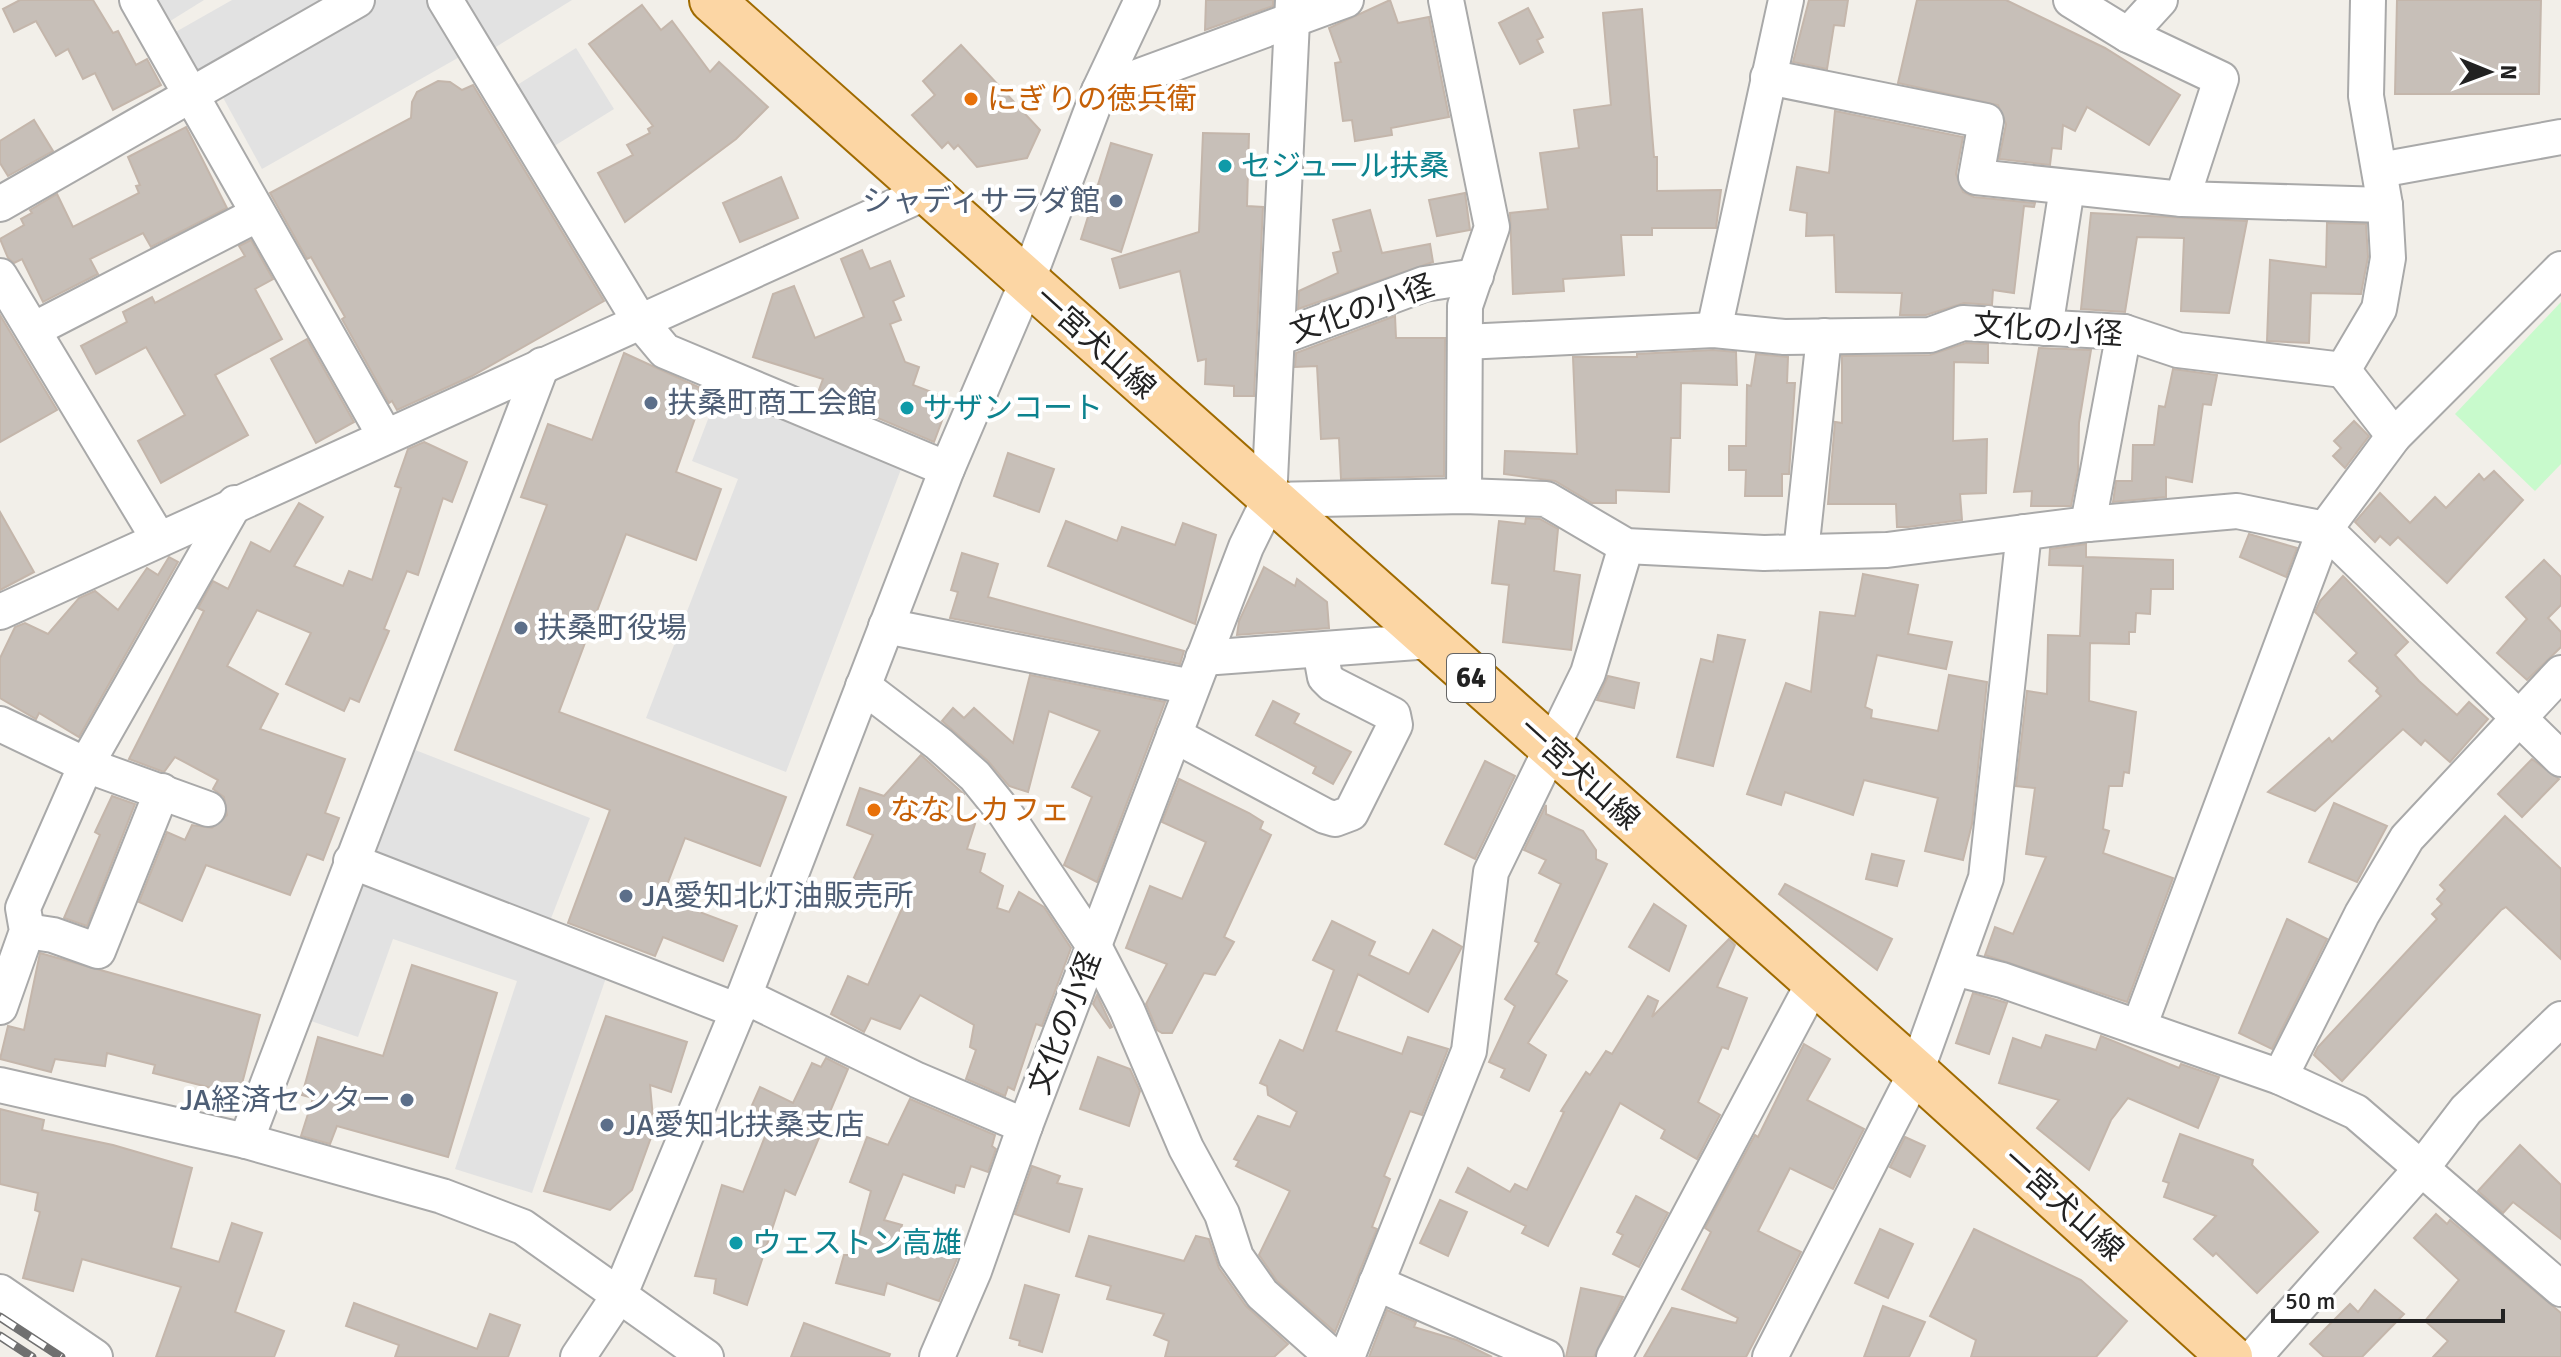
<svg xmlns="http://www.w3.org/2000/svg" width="2561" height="1357" viewBox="0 0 2561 1357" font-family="Signika,'Noto Sans JP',sans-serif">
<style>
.park{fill:#c8facc}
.parking{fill:#e2e2e2}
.building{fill:#c7bfb8;stroke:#c4b6ab;stroke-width:2}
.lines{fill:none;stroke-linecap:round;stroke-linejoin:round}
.minor-casing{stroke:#a9a9a9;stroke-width:38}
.major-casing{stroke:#a06b00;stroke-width:48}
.minor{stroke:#fff;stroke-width:34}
.major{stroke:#fcd6a4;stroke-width:44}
.rail-casing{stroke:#707070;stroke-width:9}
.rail{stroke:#fff;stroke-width:6;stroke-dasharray:18;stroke-linecap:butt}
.food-dot{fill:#e8710a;stroke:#fff;stroke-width:3}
.culture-dot{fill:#0f9aa8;stroke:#fff;stroke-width:3}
.service-dot{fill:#5c6f8a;stroke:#fff;stroke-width:3}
.labels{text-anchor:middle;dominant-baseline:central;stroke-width:8;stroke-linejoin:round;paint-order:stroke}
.shield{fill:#fff;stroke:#646464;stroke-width:2}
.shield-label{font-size:28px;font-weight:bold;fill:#222}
.food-label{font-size:30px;fill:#c56008;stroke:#fff;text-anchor:start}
.culture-label{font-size:30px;fill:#0d838f;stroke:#fff;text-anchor:start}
.service-label{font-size:30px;fill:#4e5e75;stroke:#fff;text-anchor:start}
.street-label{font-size:30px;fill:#222;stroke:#fff}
</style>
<rect width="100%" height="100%" fill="#f2efe9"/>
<path class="park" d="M2561,302V464L2535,491L2455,414Z"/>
<g class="parking">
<path d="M154,0H204L167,23Z"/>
<path d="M232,0H335L200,77L165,38Z"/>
<path d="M377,0H432L463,55L262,169L220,92Z"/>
<path d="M455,0H572L486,53Z"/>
<path d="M576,48L614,109L551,148L514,87Z"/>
<path d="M718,393L903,464L786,772L646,718L738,479L692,461Z"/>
<path d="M410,748L590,818L550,921L370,851Z"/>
<path d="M354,879L609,969L532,1193L455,1169L517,981L393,939L358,1037L305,1019Z"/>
</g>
<g class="building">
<path d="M20,0H93L113,33L118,31L136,65L147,59L161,85L113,110L95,73L83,79L68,49L56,56L36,21L14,32L3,9Z"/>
<path d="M1206,0H1273V6L1205,30Z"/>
<path d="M1390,0L1398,23L1429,17L1449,117L1391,128L1392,135L1355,141L1352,120L1343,121L1335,63L1341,62L1329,28Z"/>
<path d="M1809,0H1848L1844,26L1834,25L1827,69L1793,62Z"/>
<path d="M1917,0H2006L2105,48L2180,95L2149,145L2087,107L2075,131L2063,125L2061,149L2052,148L2050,165L1999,159L2006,124L1998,105L1898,83Z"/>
<path d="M2397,0H2541L2539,94H2395Z"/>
<path d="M642,5L661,30L672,21L710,72L719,62L768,107L736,139L625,222L598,173L633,155L627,145L650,133L648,129L653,126L589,44Z"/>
<path d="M1528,8L1543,37L1537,40L1543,52L1520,64L1499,23Z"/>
<path d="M1642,9L1654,157H1657V191L1721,190L1716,228H1652V235H1621L1624,275L1563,279L1564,291L1513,294L1510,213L1548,209L1540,153L1579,148L1574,110L1611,105L1603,13Z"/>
<path d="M961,45L1040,130L1027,158L977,167L958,145L954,149L948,142L942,148L912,115L935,95L923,81Z"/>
<path d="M438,81L450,82L462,90L473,85L604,301L472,376L397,410L392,401L389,403L342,319L345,317L311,257L307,259L270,193L411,118L412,102L417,92Z"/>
<path d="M1835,111L1963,137L1956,174L1963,192L1974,197L2035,203L2034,207L2024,206L2014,293L1993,290L1992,305L1964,303L1926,315H1900L1902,293L1836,292L1834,235L1806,236L1807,213L1790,210L1797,167L1829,173Z"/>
<path d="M34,120L53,151L8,176L0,163V141Z"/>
<path d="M186,127L227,208L151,247L143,233L90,259L98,274L43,302L22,259L14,263L8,258L0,239L24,225L21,219L32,213L30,210L57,194L73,227L139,193L136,186L140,185L128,157Z"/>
<path d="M1203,133L1249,134L1247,206L1263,207L1254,396H1234V386L1205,384L1206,359L1198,361L1180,271L1120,288L1112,259L1199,232Z"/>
<path d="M1111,143L1152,155L1121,252L1081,239Z"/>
<path d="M781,177L798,218L740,242L723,203Z"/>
<path d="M1465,193L1470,230L1437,236L1429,200Z"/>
<path d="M1370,210L1382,253L1430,244L1433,262L1298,309L1299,291L1338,273L1333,253L1341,251L1333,220Z"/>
<path d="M2091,213L2247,221L2229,313L2181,311L2184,238L2137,237L2125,312L2081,309Z"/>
<path d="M2327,223L2366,224L2368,257L2361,294L2311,293L2309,343L2267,341L2270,260L2326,267Z"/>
<path d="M251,240L273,279L255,289L282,339L215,375L248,435L161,483L138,441L185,415L146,347L96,374L81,346L127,322L123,312L152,297L155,303L245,256L239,246Z"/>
<path d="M862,250L870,269L890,261L904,296L893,301L901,320L890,324L905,362L919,367L913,385L950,399L934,442L866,413L868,408L819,390L823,379L753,357L773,294L794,286L815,338L864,317L841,259Z"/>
<path d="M0,315L57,410L0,442Z"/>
<path d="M1395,316L1396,338H1445L1444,476L1341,479L1339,438L1321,439L1317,366L1295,367L1296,353Z"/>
<path d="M307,339L354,422L316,443L271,359Z"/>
<path d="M1966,343L1988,344V363L1954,362L1953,441L1987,439L1986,493L1960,494L1962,520L1908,527H1897L1896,504H1828L1835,422L1842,423V356L1930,355Z"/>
<path d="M2039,348L2091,350L2079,423L2078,471L2071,506H2031L2032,491L2014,492Z"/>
<path d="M1713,350L1736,352L1737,385L1681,383L1680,438H1671L1669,492L1616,490V503H1592L1555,481L1504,474L1505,451L1577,454L1573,357H1637V354Z"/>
<path d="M624,353L705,390L676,472L721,489L696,560L626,534L559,712L786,797L760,866L685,838L662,898L737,926L723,961L663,937L655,956L568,923L610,810L455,750L547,505L521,497L548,424L592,440Z"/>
<path d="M1756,354L1788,357L1787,383H1795L1789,474H1782V496H1745L1746,470H1729V446H1746L1747,385L1751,386Z"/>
<path d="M2173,369L2217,375L2211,405L2203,404L2192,482L2166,477V497L2113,502L2116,481H2132L2133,445H2154L2159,406L2165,407Z"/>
<path d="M2354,421L2369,436L2345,468L2333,456L2341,448L2334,441Z"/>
<path d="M424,442L467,462L452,502L443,498L418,575L407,571L384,629L389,631L359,702L350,698L344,711L286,684L311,633L257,610L227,666L278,694L260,729L345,759L325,813L339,818L323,860L307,854L290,895L206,865L182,921L139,902L167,832L185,840L192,825L212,828L227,815L224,797L213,789L218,780L175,757L164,772L129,759L204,611L198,608L213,581L228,589L251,542L270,552L299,503L323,517L294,566L343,586L349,571L372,580L401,488L395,486L408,449Z"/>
<path d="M1008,453L1054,469L1039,512L994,496Z"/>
<path d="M2494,471L2523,500L2447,583L2398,537L2390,545L2380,536L2375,542L2355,522L2380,493L2410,523L2435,497L2446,508L2479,474L2484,480Z"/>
<path d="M0,512L34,572L0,590Z"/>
<path d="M1526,518L1540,519L1558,529L1554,571L1580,575L1571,650L1503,642L1509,585L1492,583L1499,521L1525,524Z"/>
<path d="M1066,521L1117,541L1122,527L1175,545L1183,523L1216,535L1195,624L1048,566Z"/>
<path d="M2249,534L2297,548L2286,577L2240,557Z"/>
<path d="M2086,544V557L2173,560V589H2151L2150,614L2136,613L2135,632H2129V644L2090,643L2089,701L2136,712L2129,773L2124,772L2122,786H2109L2103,829L2109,831L2103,853L2173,878L2127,1002L1985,955L1995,927L2013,934L2046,857L2026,854L2035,788L2016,786L2027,691L2047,694L2048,635L2080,636L2083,566L2049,565L2050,549Z"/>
<path d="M962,553L998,564L988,597L1184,651L1180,664L950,618L958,592L951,590Z"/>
<path d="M169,557L178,562L79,737L39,713L36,719L0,698V658L15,627L25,623L48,634L79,598L95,591L118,610L147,568L158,575Z"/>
<path d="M2544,560L2561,577V605L2548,618L2561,632V647L2527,680L2497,653L2527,619L2506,597Z"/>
<path d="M1264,567L1295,586L1297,579L1327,602L1329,628L1237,635L1239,621Z"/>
<path d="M1863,574L1918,585L1908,634L1952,642L1946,669L1877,655L1865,707L1872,710L1871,718L1938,731L1949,675L1987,682L1972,824L1963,860L1925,851L1938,798L1864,780L1853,815L1785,792L1781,805L1747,794L1786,683L1811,692L1820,612L1855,616Z"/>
<path d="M2343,576L2408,642L2395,655L2419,681L2457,715L2469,702L2488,719L2450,762L2425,740L2421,745L2403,729L2315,811L2268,792L2329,738L2332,742L2381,696L2376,691L2378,688L2349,661L2357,653L2315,612L2320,601Z"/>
<path d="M1718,635L1745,640L1713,766L1677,757L1701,659L1713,662Z"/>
<path d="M1030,675L1165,702L1097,882L1064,865L1092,797L1072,787L1100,731L1049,711L1028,792L1009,786L988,761L942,721L953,708L964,718L974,708L1013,743Z"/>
<path d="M1608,676L1639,683L1634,708L1597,700Z"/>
<path d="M1273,701L1299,714L1294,723L1351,752L1333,784L1313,773L1316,767L1256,735Z"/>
<path d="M921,755L964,794L945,814L975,824L967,849L985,854L980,872L1003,886L997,908L1009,912L1019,892L1044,907L1071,948L1042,1026L1036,1024L1014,1090L1008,1087L1005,1096L966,1079L976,1050L970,1047L974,1025L920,995L900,1029L871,1018L864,1032L831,1014L848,976L868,985L904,904L852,882L873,835L847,825L860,788L884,796Z"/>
<path d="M2532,759L2559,779L2522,817L2498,794Z"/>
<path d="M1485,761L1515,776L1475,859L1445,844Z"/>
<path d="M1179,779L1249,813L1263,822L1260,829L1271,835L1224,937L1234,942L1215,975L1204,973L1172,1033H1162L1157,1030L1146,1004L1167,964L1126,948L1150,886L1182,899L1206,842L1162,822Z"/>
<path d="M112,796L135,804L87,926L64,918L100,835L95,832Z"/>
<path d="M2334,803L2387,826L2357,882L2309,862Z"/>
<path d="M1546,805V814L1583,831L1596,850V859L1607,864L1556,974L1567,981L1528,1043L1546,1055L1529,1091L1501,1077L1505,1069L1489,1062L1515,1006L1505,999L1539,943L1535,941L1561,884L1539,873L1546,860L1524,850Z"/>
<path d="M2505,816L2561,869V959L2506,907L2501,910L2342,1081L2314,1055L2318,1047L2437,919L2432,914L2442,904L2437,899L2445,890L2440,885Z"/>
<path d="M1872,854L1904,861L1897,886L1866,879Z"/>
<path d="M1785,884L1892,939L1877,970L1779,894Z"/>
<path d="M1654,904L1686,926L1669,971L1629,947Z"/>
<path d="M2287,919L2327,939L2272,1049L2239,1033Z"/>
<path d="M1332,921L1375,942L1369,955L1409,974L1433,930L1462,947L1428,1012L1358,974L1336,1031L1402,1054L1408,1037L1448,1049L1422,1115L1410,1111L1384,1176L1390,1179L1372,1227L1377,1229L1335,1332L1277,1281L1259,1255L1290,1191L1236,1166L1239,1161L1234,1159L1258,1116L1290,1127L1297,1112L1268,1095L1267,1086L1260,1083L1280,1040L1303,1051L1334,970L1313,960Z"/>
<path d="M1729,939L1735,945L1717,987L1747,998L1728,1049L1722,1047L1698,1102L1720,1115L1697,1159L1661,1138L1665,1130L1620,1103L1548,1246L1522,1233L1526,1226L1456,1192L1468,1168L1510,1192L1515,1184L1527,1190L1564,1112L1561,1111L1586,1072L1590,1075L1606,1051L1612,1054L1648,996L1658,1001L1652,1017Z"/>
<path d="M40,953L260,1015L239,1095L153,1073L155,1065L107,1053L105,1066L55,1059L51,1072L0,1059L8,1026L24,1030Z"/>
<path d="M412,965L497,993L448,1157L337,1126L330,1144L301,1136L313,1098L302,1095L318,1037L383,1056Z"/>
<path d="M1973,993L2007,1003L1989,1054L1956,1043Z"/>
<path d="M1097,995L1112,1027L1110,1028L1093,1004Z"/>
<path d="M606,1016L687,1042L671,1092L650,1085L654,1129L632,1190L610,1210L544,1191Z"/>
<path d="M2046,1035L2096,1050L2101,1036L2179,1068L2181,1064L2219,1077L2198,1128L2128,1098L2111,1120L2089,1170L2037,1128L2059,1100L1999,1083L2013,1038L2041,1048Z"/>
<path d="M1804,1044L1830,1059L1807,1100L1864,1129L1833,1189L1790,1168L1758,1231L1801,1252L1746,1357H1644L1672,1308L1736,1323L1738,1318L1682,1289L1711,1232L1705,1228L1755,1135L1758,1137Z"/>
<path d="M1098,1057L1130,1069L1140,1091L1129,1126L1080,1109Z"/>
<path d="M826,1058L848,1069L795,1195L785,1190L747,1305L714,1293L716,1279L695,1276L722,1185L743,1192L766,1134L762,1132L765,1120L749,1112L760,1087L793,1103L812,1063L821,1067Z"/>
<path d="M910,1099L995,1135L992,1146L996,1149L988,1172L971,1166L964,1187L956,1185L954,1193L903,1174L884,1220L902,1225L900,1232L959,1254L939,1301L887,1283L884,1295L836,1283L844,1255H854L871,1191L850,1182L867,1137L888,1145Z"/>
<path d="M0,1109L44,1120L42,1130L113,1145L192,1168L171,1248L219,1262L232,1223L262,1233L235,1312L284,1331L274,1357H156L181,1287L82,1259L73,1291L23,1278L40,1212L35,1210L38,1193L0,1184Z"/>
<path d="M2180,1134L2253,1160L2252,1165L2318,1232L2257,1293L2216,1253L2213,1256L2194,1239L2216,1216L2164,1197L2169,1183L2163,1181Z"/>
<path d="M1905,1137L1925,1146L1910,1177L1890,1167Z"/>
<path d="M2520,1145L2561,1185V1239L2513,1202L2503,1213L2478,1191Z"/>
<path d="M1032,1166L1060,1176L1057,1183L1082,1189L1069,1232L1015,1214Z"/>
<path d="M1636,1196L1668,1213L1639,1267L1613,1254L1623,1235L1617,1232Z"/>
<path d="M1440,1200L1467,1212L1448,1256L1420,1243Z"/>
<path d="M2436,1214L2447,1224L2450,1220L2561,1313V1357H2433L2448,1341L2425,1321L2459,1280L2414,1238Z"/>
<path d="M1880,1229L1913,1244L1888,1298L1855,1283Z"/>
<path d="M1974,1229L2081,1280L2127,1321L2096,1357H1971L1976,1340L1930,1316Z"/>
<path d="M1089,1236L1184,1261L1196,1236L1209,1239L1219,1268L1246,1306L1288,1344L1274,1357H1165L1169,1341L1154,1335L1164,1314L1107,1299L1111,1286L1076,1276Z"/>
<path d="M1025,1285L1059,1295L1042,1352L1019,1345L1020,1341L1010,1338Z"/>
<path d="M1581,1288L1623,1297L1594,1357H1566Z"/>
<path d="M2375,1290L2404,1314L2362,1357H2324L2310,1344L2350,1304L2358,1312Z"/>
<path d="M354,1303L477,1349L490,1314L520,1325L508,1357H395L399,1345L346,1326Z"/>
<path d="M1883,1306L1925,1322L1909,1357H1864Z"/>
<path d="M1387,1310L1416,1322L1414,1327L1457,1340L1492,1357H1369Z"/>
<path d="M804,1323L890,1354L889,1357H791Z"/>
</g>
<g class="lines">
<g class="minor-casing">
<g id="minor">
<path d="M137,0L385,436"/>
<path d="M445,0L639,320L665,351L947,469"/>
<path d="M1446,0L1492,227L1465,306L1464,496"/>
<path d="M2071,0L2128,35L2221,79L2182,199L2385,205"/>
<path d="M2128,35L2160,0"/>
<path d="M1768,77L1986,121L1976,177L2182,199"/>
<path d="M1099,91L1346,0"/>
<path d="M2380,170L2561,137"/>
<path d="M0,204L357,0"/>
<path d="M0,276L158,538"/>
<path d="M2045,328L2067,188"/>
<path d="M35,329L258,214"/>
<path d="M1714,330L1786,0"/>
<path d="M1278,338L1424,284L1476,276"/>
<path d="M1465,342L1714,330L1784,337L1930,335L1963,323L2124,332L2178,350L2343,370"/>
<path d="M2343,370L2379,309L2388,258L2385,205L2366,96L2368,0"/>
<path d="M2343,370L2394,436"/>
<path d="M1269,500L1464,496L1546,499L1626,546L1764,553L1887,550L2088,524L2237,511L2325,529L2561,759"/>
<path d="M2088,524L2124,332"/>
<path d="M1801,552L1824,336"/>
<path d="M0,612L929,191"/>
<path d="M886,626L1192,687"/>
<path d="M1203,658L1430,641"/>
<path d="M863,686L939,744L975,776L1005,813L1094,946L1127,1010L1186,1148L1222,1214L1236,1257L1262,1294L1333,1357"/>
<path d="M0,724L86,765L208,809"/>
<path d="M1174,735L1325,816L1335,819L1351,813L1395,725L1393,715L1332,684L1325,677L1320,650"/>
<path d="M351,861L738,1011"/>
<path d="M27,931L53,935L98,951L162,791"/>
<path d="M1954,968L2002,980L2280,1077L2356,1112L2561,1289"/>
<path d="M744,996L917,1080L1025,1126"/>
<path d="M0,1007L27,931L23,908L86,765L235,503"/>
<path d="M2139,1027L2325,529L2394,436L2561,269"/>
<path d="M2280,1077L2362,914L2407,838L2561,673"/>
<path d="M0,1085L246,1141L442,1196L523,1227L706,1357"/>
<path d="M246,1141L542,365"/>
<path d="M1376,1283L1546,1357"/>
<path d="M0,1292L95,1357"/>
<path d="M578,1357L620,1294L744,996L947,469L1027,282L1099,91L1142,0"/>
<path d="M937,1357L974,1271L1025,1126L1246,547L1269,500L1293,0"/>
<path d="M1347,1357L1469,1051L1491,872L1588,673L1626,546"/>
<path d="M1614,1357L1814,982"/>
<path d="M1770,1357L1916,1072L1986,878L2024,532"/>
<path d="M2254,1357L2421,1169L2466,1110L2561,1019"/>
</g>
</g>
<g class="major-casing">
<path id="major" d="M712,0L1916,1072L2230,1357"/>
</g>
<use href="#minor" class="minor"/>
<use href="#major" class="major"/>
<g class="rail-casing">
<g id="rail">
<path d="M0,1317L61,1357"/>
<path d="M0,1336L32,1357"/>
</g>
</g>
<use href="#rail" class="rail"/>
</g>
<g class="food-dot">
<circle cx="971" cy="99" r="8"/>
<circle cx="874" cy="810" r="8"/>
</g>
<g class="culture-dot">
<circle cx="1225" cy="166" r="8"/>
<circle cx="907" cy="408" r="8"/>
<circle cx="736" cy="1243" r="8"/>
</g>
<g class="service-dot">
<circle cx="1116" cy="201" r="8"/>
<circle cx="651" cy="403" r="8"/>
<circle cx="521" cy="628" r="8"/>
<circle cx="626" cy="896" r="8"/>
<circle cx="407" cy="1100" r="8"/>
<circle cx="607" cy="1125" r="8"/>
</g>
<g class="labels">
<rect class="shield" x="1447" y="654" width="48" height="48" rx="6"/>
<g class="shield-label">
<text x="1471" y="678">64</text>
</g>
<g class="food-label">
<text x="987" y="99">にぎりの徳兵衛</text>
<text x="890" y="810">ななしカフェ</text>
</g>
<g class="culture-label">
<text x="1241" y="166">セジュール扶桑</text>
<text x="923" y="408">サザンコート</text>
<text x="752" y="1243">ウェストン高雄</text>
</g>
<g class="service-label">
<text x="1100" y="201" text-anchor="end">シャディサラダ館</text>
<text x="667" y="403">扶桑町商工会館</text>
<text x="537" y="628">扶桑町役場</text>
<text x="642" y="896">JA愛知北灯油販売所</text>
<text x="391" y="1100" text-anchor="end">JA経済センター</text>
<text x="623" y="1125">JA愛知北扶桑支店</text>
</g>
<g class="street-label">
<text transform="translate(1362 309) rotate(-19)">文化の小径</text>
<text transform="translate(2048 330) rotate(4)">文化の小径</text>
<text transform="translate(1095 343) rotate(42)">一宮犬山線</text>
<text transform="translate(1579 774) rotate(42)">一宮犬山線</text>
<text transform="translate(1065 1023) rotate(-69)">文化の小径</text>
<text transform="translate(2063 1205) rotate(42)">一宮犬山線</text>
</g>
</g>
<g transform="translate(2489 72) rotate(91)" stroke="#ffffff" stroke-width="6" paint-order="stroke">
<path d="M0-6L14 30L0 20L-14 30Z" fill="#222222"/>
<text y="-12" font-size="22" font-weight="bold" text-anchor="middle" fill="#222222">N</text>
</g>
<path d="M2273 1309v12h230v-12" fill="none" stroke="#222222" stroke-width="4"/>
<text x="2285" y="1309" font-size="24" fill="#222222" stroke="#ffffff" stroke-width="6" paint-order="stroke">50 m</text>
</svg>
